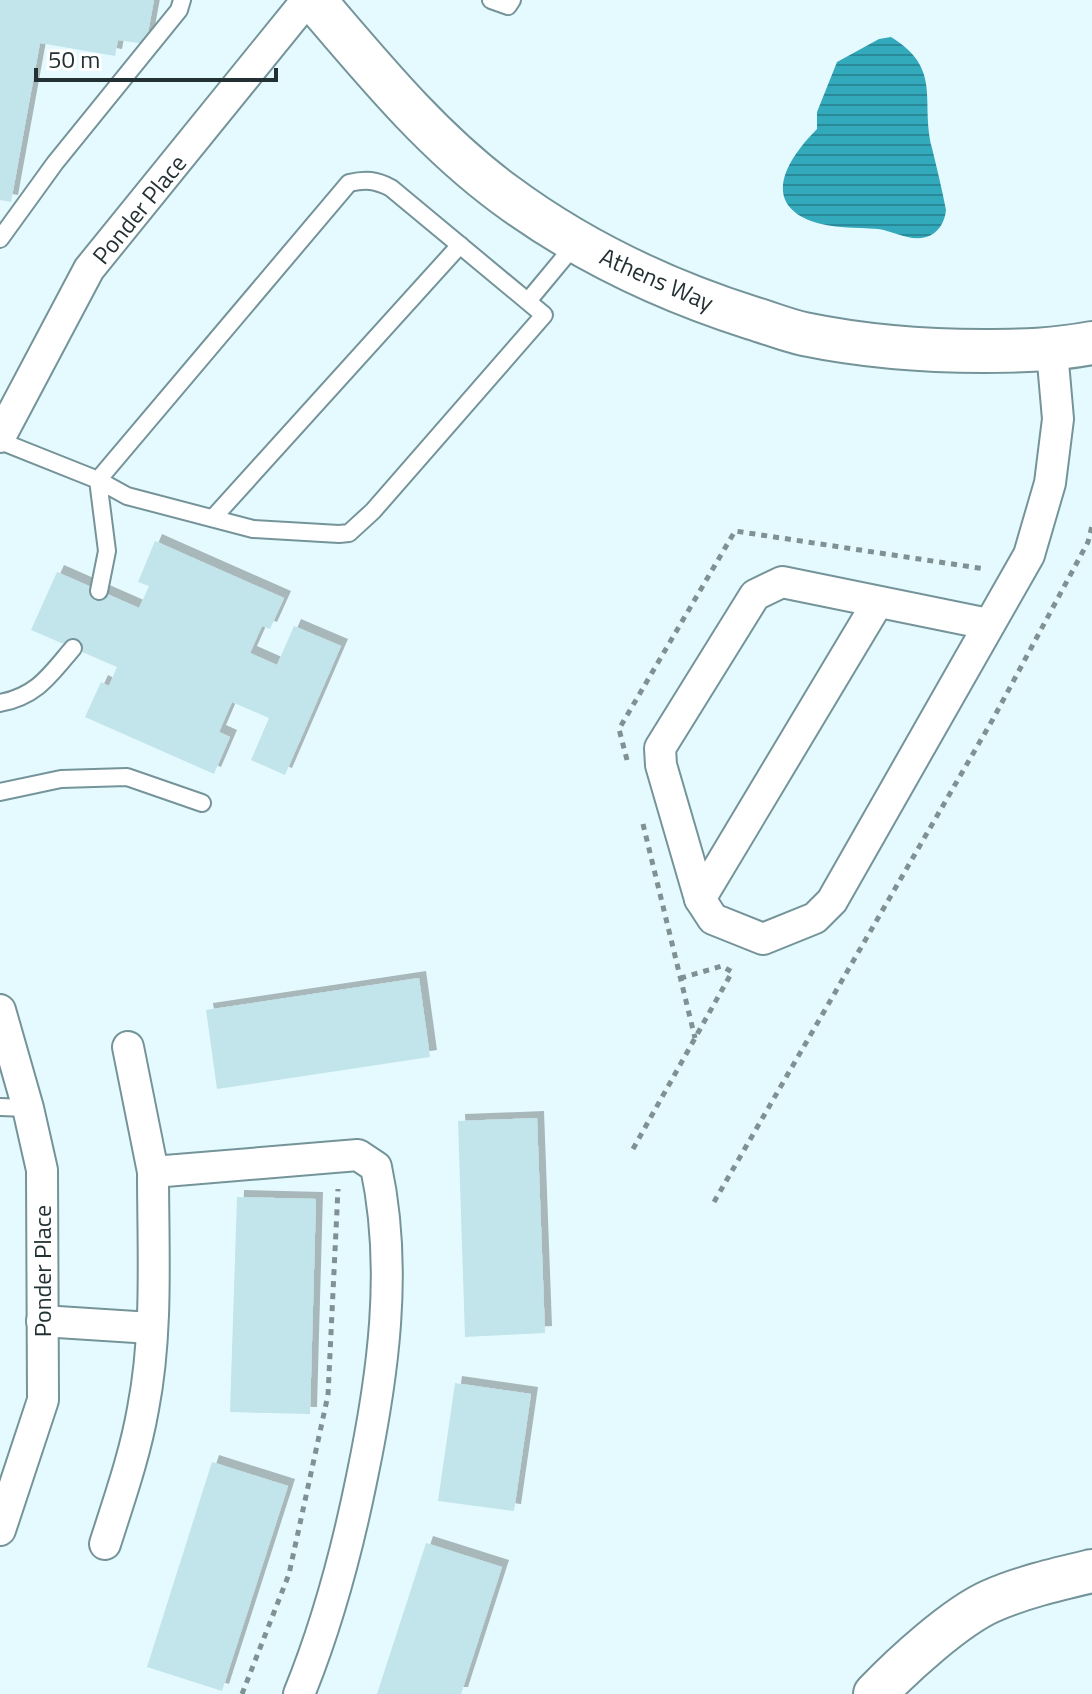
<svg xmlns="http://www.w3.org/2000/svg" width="1092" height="1694" viewBox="0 0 1092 1694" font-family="'Titillium Web',sans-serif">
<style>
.water{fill:url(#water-rules)}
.building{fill:#c2e4eb;filter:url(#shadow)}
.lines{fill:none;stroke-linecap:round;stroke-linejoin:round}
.lane-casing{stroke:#74949a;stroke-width:20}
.street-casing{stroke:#74949a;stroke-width:34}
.secondary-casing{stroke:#74949a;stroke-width:46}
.path{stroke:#809194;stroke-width:5;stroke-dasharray:6 6;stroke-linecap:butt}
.lane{stroke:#fff;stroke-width:16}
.street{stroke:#fff;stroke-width:30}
.secondary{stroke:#fff;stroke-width:42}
.labels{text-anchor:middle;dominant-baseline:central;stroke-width:6;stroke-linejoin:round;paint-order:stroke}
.street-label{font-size:24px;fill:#243134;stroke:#fff}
</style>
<defs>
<pattern id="water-rules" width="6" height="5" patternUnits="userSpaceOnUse" patternTransform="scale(2)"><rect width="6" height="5" fill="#33a9bc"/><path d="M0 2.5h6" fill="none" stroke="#2b8a9a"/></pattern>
<filter id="shadow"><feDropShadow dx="7" dy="-7" stdDeviation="0" flood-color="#0004"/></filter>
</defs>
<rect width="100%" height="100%" fill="#e5fafe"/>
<path class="water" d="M891,37C943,69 920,100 932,148C937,169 942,189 946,210C945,222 938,234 926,237C910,242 894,231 878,229C856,227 832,229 811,221C759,201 790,156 817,129V112L837,62L879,39Z"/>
<g class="building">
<path d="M0,0H154L146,44L118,40L115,56L40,43L11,202L0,200Z"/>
<path d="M155,541L284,598L270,629L262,626L250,653L277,665L294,626L341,646L285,775L251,760L269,718L232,702L219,732L230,737L214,774L85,717L101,682L109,686L117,667L31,630L57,572L139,608L149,586L138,582Z"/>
<path d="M419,978L430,1057L217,1089L206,1010Z"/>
<path d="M537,1118L545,1333L465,1337L458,1121Z"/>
<path d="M237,1197L316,1199L310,1414L230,1412Z"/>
<path d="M455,1383L531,1394L514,1511L438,1501Z"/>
<path d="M212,1462L288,1486L222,1691L147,1667Z"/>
<path d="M426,1543L502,1567L461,1694H377Z"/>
</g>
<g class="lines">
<g class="lane-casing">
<g id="lane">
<path d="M491,0L508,6L512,0"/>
<path d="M0,239L55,163L179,10L182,0"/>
<path d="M528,301L577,242"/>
<path d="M0,441L98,480L127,496L253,529L339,534L349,533L373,511L544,315L391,188C376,180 366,179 349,183L98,480L107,551L99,591"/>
<path d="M213,518L460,245"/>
<path d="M0,703C37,696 50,675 73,648"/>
<path d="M0,792L61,779L127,777L202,803"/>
<path d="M0,1107L28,1108"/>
</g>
</g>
<g class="street-casing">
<g id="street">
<path d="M0,437L89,269L307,0"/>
<path d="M988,624L782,582L755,595L660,748L661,765L700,899L713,919L763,939L815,918L832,901L1029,555L1050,483L1058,419L1052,351"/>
<path d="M700,899L878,602"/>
<path d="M0,1010L28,1108L42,1170L43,1400L0,1530"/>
<path d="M128,1047L153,1172L358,1155L376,1167C398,1269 383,1376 362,1477C347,1551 328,1623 299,1694"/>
<path d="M42,1321L151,1328"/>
<path d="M105,1544C119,1500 135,1455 143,1409C158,1332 153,1250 153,1172"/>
</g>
</g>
<g class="secondary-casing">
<g id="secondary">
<path d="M314,0C373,69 431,140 504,194C578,249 664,290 752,318C769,323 786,330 804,334C862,346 924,351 984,351C1022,351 1055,350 1092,343"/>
<path d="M875,1694C903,1665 955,1617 991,1601C1023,1587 1058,1579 1092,1571"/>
</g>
</g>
<g class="path">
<path d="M627,760L619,729L735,531L985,569"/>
<path d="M643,824L695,1038"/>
<path d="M633,1149L732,972L722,966L681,978"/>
<path d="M714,1202L993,719L1088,542L1092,526"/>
<path d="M242,1694L289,1574L328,1395L338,1189"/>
</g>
<use href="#lane" class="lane"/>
<use href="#street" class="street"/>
<use href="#secondary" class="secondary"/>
</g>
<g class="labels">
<g class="street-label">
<text transform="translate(139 209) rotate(-51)">Ponder Place</text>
<text transform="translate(657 279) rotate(24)">Athens Way</text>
<text transform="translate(42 1271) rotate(-90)">Ponder Place</text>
</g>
</g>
<path d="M36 68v12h240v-12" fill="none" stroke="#243134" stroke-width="4"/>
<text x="48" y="68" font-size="24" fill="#243134" stroke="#ffffff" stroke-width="6" paint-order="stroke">50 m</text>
</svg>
